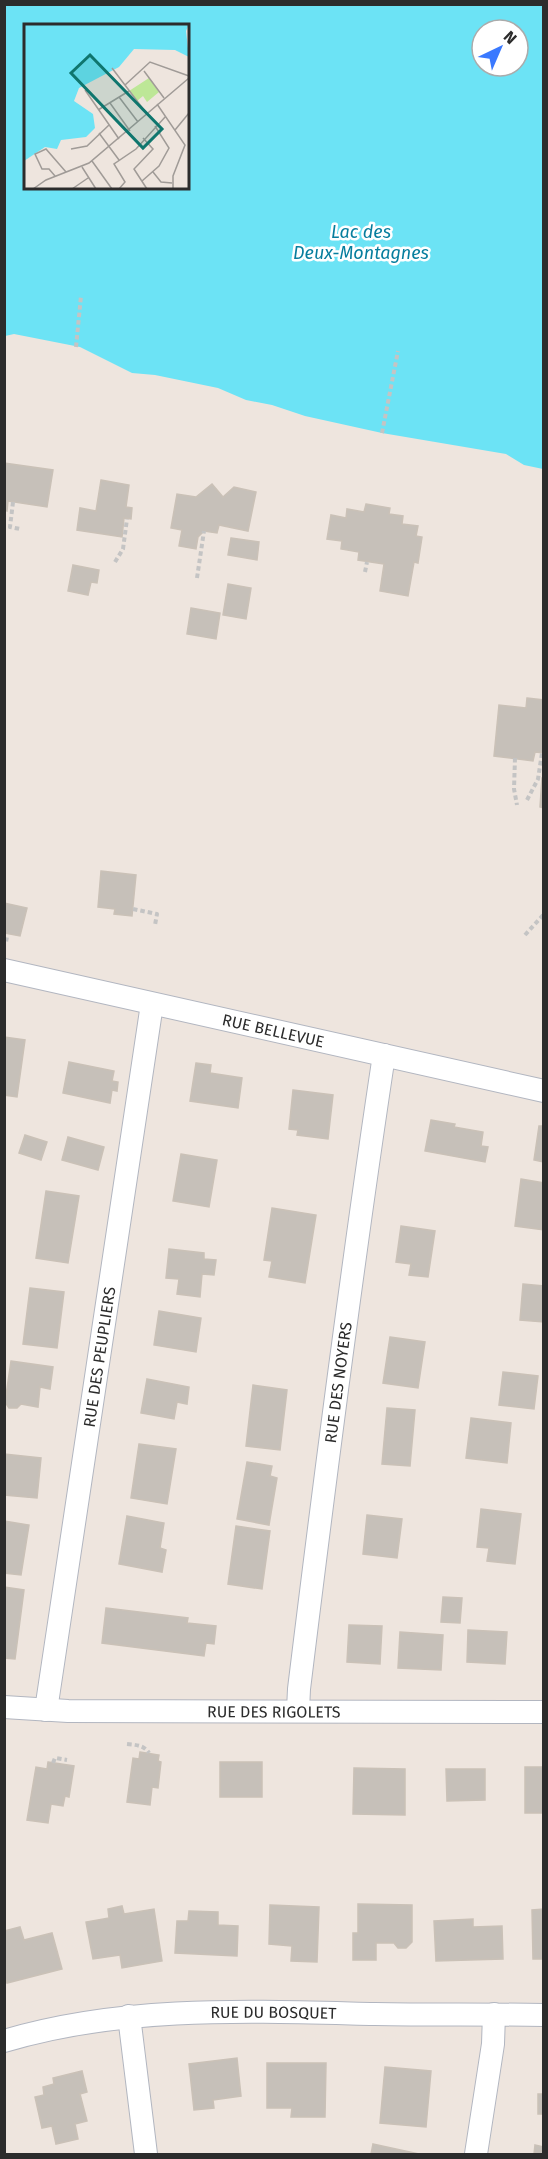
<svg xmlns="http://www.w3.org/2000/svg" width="548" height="2159" viewBox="0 0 548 2159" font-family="'Fira Sans',sans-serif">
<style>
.water{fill:#6ce3f5;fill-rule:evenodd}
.building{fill:#c6c0b9;stroke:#cac1b7;stroke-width:1.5}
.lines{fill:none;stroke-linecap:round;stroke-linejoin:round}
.minor-casing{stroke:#b2b6c0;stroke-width:24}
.path{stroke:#c4c4c4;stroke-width:4;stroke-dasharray:4.5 3;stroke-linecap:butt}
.minor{stroke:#fff;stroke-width:22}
.labels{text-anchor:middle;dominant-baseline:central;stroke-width:5;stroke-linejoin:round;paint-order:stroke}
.street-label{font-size:16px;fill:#2c2c2c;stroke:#fff}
.water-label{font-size:18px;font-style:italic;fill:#077e9e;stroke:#fff}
.inset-road{fill:none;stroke:#a09b97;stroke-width:1.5}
.view{fill:#0f766e;fill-opacity:0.15;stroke:#0f766e;stroke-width:3}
.inset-edge{fill:none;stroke:#2c2c2c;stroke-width:3}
</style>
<rect width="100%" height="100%" fill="#eee5de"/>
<path class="water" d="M5,4L543,5V469L524,465L506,454L382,433L305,416L272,405L246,400L218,388L155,375L132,373L80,347L14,334L5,336ZM26,26H188V188H26ZM482,30H518V66H482Z"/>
<g class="building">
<path d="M4,463L53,470L47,507L8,501L7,511L4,510Z"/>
<path d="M101,480L129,485L126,507L132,508L131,519L124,518L122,537L77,530L80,508L96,511Z"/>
<path d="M212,484L223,497L234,487L256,492L248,531L219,525L217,533L204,531L198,537L196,549L179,546L182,530L171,528L177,494L196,497Z"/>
<path d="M366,504L390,508L389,514L403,516L402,524L418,526L416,536L422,537L418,563L414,562L408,596L380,591L384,564L358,560L359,552L341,549L342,541L327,539L331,515L346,518L347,509L364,512Z"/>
<path d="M231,538L259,542L257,560L228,555Z"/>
<path d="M73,565L99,570L97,583L91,582L88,595L68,591Z"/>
<path d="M228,584L251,588L246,619L223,615Z"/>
<path d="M191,608L220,613L216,639L187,634Z"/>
<path d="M527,698L544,700V753L535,752L533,761L494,756L499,705L526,708Z"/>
<path d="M542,778H544V808L540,807Z"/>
<path d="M101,871L136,875L132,916L114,914L115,909L98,907Z"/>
<path d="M4,903L27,908L20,936L4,933Z"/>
<path d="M4,1037L25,1040L17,1097L4,1095Z"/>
<path d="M69,1062L114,1071L112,1081L118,1082L117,1091L112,1090L110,1103L63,1093Z"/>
<path d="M196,1063L211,1065L210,1073L242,1078L238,1108L190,1101Z"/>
<path d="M293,1090L333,1095L328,1139L297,1135L298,1130L289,1129Z"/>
<path d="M431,1120L455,1124L454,1127L483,1132L481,1146L488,1147L485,1162L425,1151Z"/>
<path d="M539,1126H544V1162L534,1160Z"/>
<path d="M25,1135L47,1142L41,1160L19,1153Z"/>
<path d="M68,1137L104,1147L98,1170L62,1160Z"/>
<path d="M181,1154L217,1160L209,1207L173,1201Z"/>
<path d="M521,1179L544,1183V1230L515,1226Z"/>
<path d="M46,1191L79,1196L68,1263L36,1258Z"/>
<path d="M272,1208L316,1215L305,1283L269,1277L272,1261L264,1260Z"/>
<path d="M401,1226L435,1231L428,1277L409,1275L411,1264L396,1262Z"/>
<path d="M169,1249L204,1253V1259L216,1260L214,1275L202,1274L200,1297L177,1294L179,1279L166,1278Z"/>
<path d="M523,1284L544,1286V1322L520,1320Z"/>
<path d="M30,1288L64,1292L57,1348L23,1344Z"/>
<path d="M159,1311L201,1318L196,1352L154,1345Z"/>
<path d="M390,1337L425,1342L418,1388L383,1383Z"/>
<path d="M11,1361L53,1367L50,1389L40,1387L38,1407L21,1404L17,1408H9L5,1402Z"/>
<path d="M503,1372L538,1376L534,1409L499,1405Z"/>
<path d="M147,1379L189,1387L187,1404L177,1402L174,1419L141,1413Z"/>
<path d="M253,1385L287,1390L280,1450L246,1446Z"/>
<path d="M387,1408L415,1410L410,1466L382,1464Z"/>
<path d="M471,1418L511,1423L507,1463L466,1458Z"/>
<path d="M139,1444L176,1449L167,1504L131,1498Z"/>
<path d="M4,1454L41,1458L37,1498L4,1495Z"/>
<path d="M247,1462L272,1466L270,1476L277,1478L269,1525L237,1519Z"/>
<path d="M481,1509L521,1514L515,1564L487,1561L489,1548L477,1547Z"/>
<path d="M367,1515L402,1519L397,1558L363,1554Z"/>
<path d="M127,1516L164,1523L160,1548L166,1550L162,1572L119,1564Z"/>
<path d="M4,1521L29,1525L21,1575L4,1573Z"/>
<path d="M236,1526L270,1531L262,1589L228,1584Z"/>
<path d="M4,1587L24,1590L15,1659L4,1658Z"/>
<path d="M443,1597L462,1598L460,1623L441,1622Z"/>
<path d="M106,1608L188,1618L187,1623L216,1626L214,1644L206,1643L204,1656L102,1643Z"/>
<path d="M349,1625L382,1626L380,1664L347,1662Z"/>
<path d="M468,1630L507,1632L505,1664L467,1662Z"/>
<path d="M400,1632L443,1635L441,1670L398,1668Z"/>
<path d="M140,1752L159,1755L158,1761L161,1762L158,1788L152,1787L150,1805L127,1802L133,1758L139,1759Z"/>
<path d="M48,1762L74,1766L69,1797L65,1796L63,1806L51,1804L48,1823L27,1820L36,1767L47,1769Z"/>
<rect x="220" y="1762" width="42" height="35"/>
<rect x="525" y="1767" width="19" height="46"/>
<path d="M354,1768L405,1769V1815L353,1814Z"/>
<path d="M446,1769H485V1800L447,1801Z"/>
<path d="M358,1904L412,1905V1942L406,1948H398L394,1943H376V1960H353V1933H358Z"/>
<path d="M270,1905L319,1907L317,1962L291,1961L292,1946L269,1944Z"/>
<path d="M122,1906L124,1914L154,1909L162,1961L122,1968L120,1955L93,1959L86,1922L109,1918L108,1909Z"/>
<path d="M544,1909V1959H533L532,1910Z"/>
<path d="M189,1911L218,1912V1925L238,1926L237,1956L175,1953L177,1921H188Z"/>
<path d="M473,1919V1927L502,1926L503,1959L436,1961L434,1921Z"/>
<path d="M20,1927L24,1940L52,1933L62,1969L7,1983L4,1974V1931Z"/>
<path d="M237,2058L241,2096L213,2100L214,2108L194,2110L189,2064Z"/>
<path d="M267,2063H326L325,2117H291L292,2108H267Z"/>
<path d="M385,2067L431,2071L426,2127L380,2123Z"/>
<path d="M543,2067L544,2114H538V2094H543Z"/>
<path d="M82,2071L87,2092L80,2094L87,2121L75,2124L78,2139L56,2144L52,2126L42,2128L35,2097L44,2095L43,2087L54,2084L53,2078Z"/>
<path d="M373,2144L419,2154H371Z"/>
<path d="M535,2145L544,2147V2154H534Z"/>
</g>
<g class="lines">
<g class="minor-casing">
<g id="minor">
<path id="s1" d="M4,970L544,1091"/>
<path id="s2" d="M4,1707L68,1711L544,1712"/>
<path id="s3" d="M46,1710L152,1004"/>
<path id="s4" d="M298,1710L299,1689C325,1477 352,1266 384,1055"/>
<path d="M129,2016L146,2154"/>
<path id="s5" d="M4,2041C125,2005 251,2011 375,2014C431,2015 487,2014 544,2015"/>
<path d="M476,2154L493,2044L494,2014"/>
</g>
</g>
<g class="path">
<path d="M76,347L81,296"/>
<path d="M382,433L398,351"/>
<path d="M13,502L10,527L20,529"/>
<path d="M115,562L123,549L127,519"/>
<path d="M365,572L367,562"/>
<path d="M197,578L204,531"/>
<path d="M515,758L514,789L517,805"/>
<path d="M527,800L538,779L542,753"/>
<path d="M133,909L157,914L155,925"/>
<path d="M525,935L544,914"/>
<path d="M4,939L10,940"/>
<path d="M127,1744C136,1745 144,1745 149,1753"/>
<path d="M53,1763L55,1758L67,1760"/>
</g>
<use href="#minor" class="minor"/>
</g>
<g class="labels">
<g class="street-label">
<text stroke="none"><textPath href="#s1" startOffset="276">RUE BELLEVUE</textPath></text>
<text stroke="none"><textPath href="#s3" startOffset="357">RUE DES PEUPLIERS</textPath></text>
<text stroke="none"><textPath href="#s4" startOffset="330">RUE DES NOYERS</textPath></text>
<text stroke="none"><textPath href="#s2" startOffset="270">RUE DES RIGOLETS</textPath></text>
<text stroke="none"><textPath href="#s5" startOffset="272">RUE DU BOSQUET</textPath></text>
</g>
<g class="water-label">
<text x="361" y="232">Lac des<tspan x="361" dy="21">Deux-Montagnes</tspan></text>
</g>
</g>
<g transform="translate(24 24)">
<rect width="165" height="165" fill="#eee5de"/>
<path d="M125,54L135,68L123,78L119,72L113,77L105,67Z" fill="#bde797"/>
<path d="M0,0H165L162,7L165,33L151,26L110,25L95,43L55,64L50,77L69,90L71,104L62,113L37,116L33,125L21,123L0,137Z" fill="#6ce3f5"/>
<path class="inset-road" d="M88,44L123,90M120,47L140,74M101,61L126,38L165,52M61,66L95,115M95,73L114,98M86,79L106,107M133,80L161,121L149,152V165M74,86L105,67M151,106L165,89M75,109L95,136M119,114L129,125L110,145L123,165M47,125L63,122L85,101M68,137L88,165M58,143L72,165M129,148L137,158L148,159M31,152L25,145H18L11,130L22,125L42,148M118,157L135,142L145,124L131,102M9,165L22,156L65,139L165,54M48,165L64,154M95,165L101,158L90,140L112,125L142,92"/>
<path class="view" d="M66,31L138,105L119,124L47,49Z"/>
<rect width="165" height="165" class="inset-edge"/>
</g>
<rect width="548" height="2159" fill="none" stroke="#2c2c2c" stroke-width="12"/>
<g transform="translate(500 48) rotate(44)"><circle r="28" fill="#ffffff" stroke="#ababab" stroke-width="1.5"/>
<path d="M0-4.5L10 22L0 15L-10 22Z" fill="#3a79ff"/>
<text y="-9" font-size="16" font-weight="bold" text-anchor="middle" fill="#2c2c2c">N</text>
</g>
</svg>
